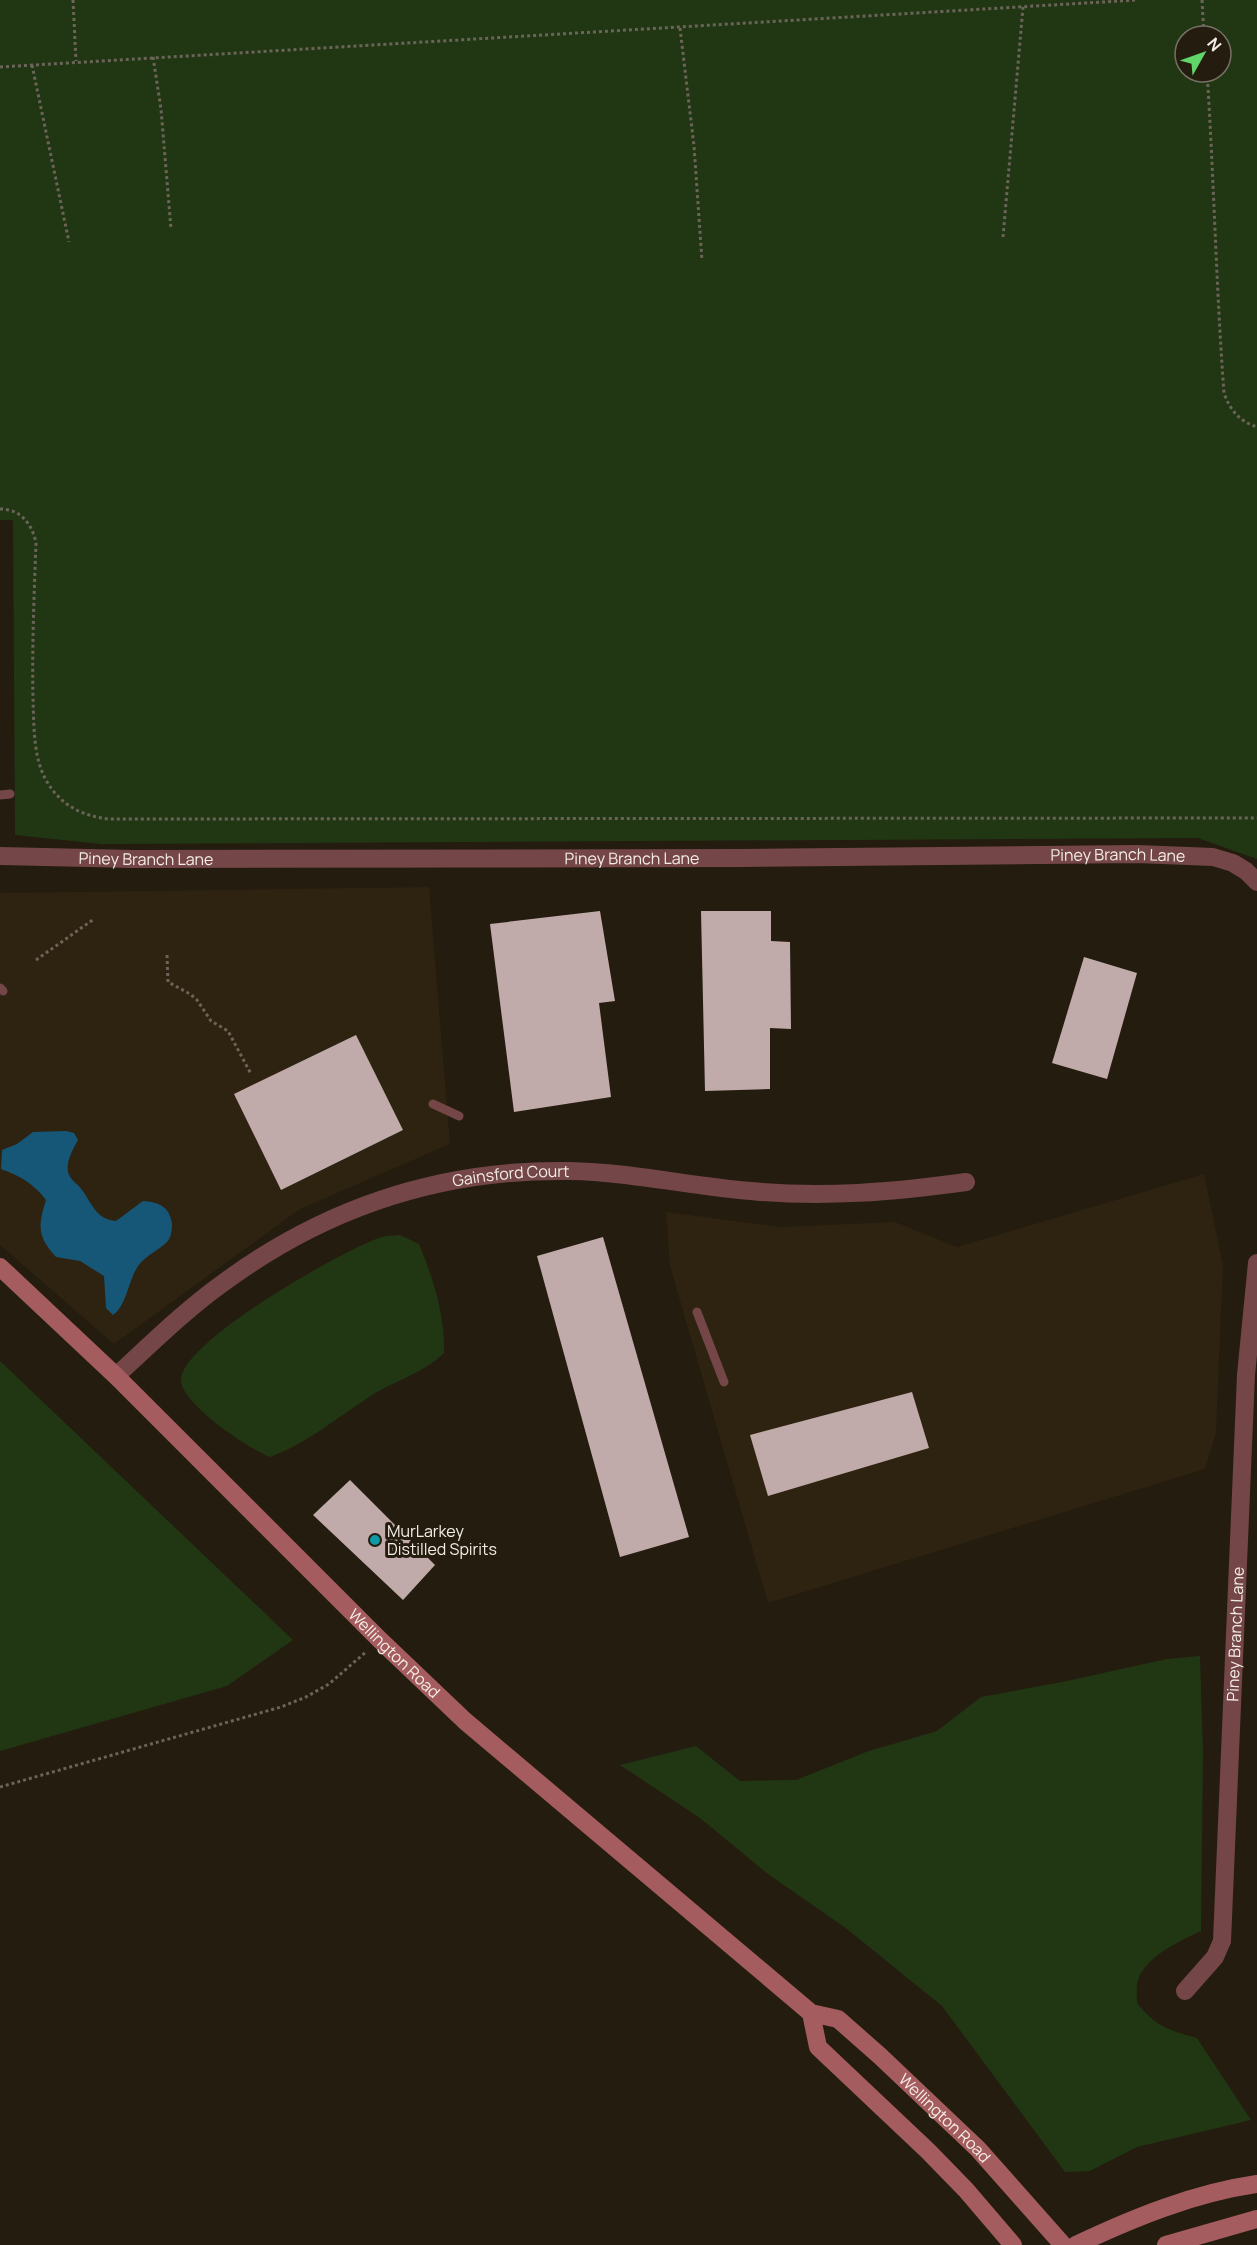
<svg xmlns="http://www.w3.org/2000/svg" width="1257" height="2245" viewBox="0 0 1257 2245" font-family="Manrope,sans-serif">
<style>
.built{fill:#2e2310}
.green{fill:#213713;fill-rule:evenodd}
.water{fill:#165777}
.building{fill:#c1abaa}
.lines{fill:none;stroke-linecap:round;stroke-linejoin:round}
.path{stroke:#6b6459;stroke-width:3;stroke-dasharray:3 3;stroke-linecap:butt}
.lane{stroke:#744648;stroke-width:9}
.street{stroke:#744648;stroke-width:18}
.secondary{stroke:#a55c5f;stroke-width:18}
.culture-dot{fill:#0f9aa8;stroke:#241c0f;stroke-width:2}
.labels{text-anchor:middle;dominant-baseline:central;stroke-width:6;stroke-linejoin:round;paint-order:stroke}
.street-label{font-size:16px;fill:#f3ede5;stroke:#241c0f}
.poi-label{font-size:16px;fill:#f3ede5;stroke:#241c0f;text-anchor:start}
</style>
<rect width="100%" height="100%" fill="#241c0f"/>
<g class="built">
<path d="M429,887L450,1144L300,1209L114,1344L0,1245V893Z"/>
<path d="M1204,1174L1223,1265L1216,1433L1205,1469L768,1603L670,1266L666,1212L781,1227L895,1222L957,1247Z"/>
</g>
<g class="green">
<path d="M0,0H1257V859L1198,838L101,844L15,835L13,520H0ZM1185,36H1221V72H1185Z"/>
<path d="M400,1235L419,1244C433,1278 445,1315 444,1353C424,1373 396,1380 372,1395C338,1417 308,1443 270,1457C249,1449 183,1405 181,1381C178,1343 346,1248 382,1237C387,1235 394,1236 400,1235Z"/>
<path d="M0,1361L293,1640L227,1686L0,1751Z"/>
<path d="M1200,1656L1203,1752L1201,1931C1181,1940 1145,1957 1138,1980C1136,1986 1137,1996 1137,2003C1156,2027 1169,2030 1197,2038L1251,2120L1137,2147L1090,2171L1065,2172L942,2006L847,1929L768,1874L700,1818L620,1765L696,1746L740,1781L796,1780L869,1751L937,1731L981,1697L1062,1682L1167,1659Z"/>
</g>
<path class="water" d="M66,1131L74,1133L78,1140C73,1149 66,1161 68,1172C70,1180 78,1184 82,1190C93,1205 96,1219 116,1221L143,1201C159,1202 170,1207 172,1224C172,1230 171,1238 167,1242C159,1250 145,1256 138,1266C128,1281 127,1305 113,1315L106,1308L104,1276L80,1261L56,1257C37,1236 38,1226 46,1200C34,1184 19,1175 1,1169L2,1150L17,1144L33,1132Z"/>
<g class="building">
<path d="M600,911L615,1001L599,1003L611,1097L514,1112L490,924Z"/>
<path d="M701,911H771V941L790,942L791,1029L770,1028V1089L705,1091Z"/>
<path d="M1084,957L1137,973L1107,1079L1052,1063Z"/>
<path d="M356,1035L403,1130L281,1190L234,1094Z"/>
<path d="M603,1237L689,1537L620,1557L537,1256Z"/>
<path d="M912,1392L929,1448L768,1496L750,1435Z"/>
<path d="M350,1480L435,1565L403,1600L313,1515Z"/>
</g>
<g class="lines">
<g class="path">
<path d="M73,0L76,61"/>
<path d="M1202,0L1204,36"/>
<path d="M680,28L694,146L702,261"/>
<path d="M153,57L161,109L171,229"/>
<path d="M32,65L69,242"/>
<path d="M0,67L1137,0"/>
<path d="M1207,72C1214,179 1216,286 1224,393C1230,410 1239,421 1257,427"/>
<path d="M1003,237L1023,7"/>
<path d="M0,509C21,509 32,524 36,543C34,595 32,647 33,699C34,725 33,757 46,780C60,805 82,816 109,819L1257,818"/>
<path d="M167,955L168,982L190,994L197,1000L211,1021L228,1031L251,1074"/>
<path d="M36,960L94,919"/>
<path d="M0,1787L281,1707L306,1697L329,1684L367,1651"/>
</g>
<g class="lane">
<path d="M0,795L10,794"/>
<path d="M0,988L3,991"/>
<path d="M433,1104L459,1116"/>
<path d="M697,1312L724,1382"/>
</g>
<g class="street">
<path id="s1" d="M0,856L133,859L740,858L1137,854L1213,857L1233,863L1246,871L1257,882"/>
<path id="s2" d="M116,1376C151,1344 184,1311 223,1283C326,1207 441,1169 569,1171C630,1172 690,1186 751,1191C823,1198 894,1192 966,1182"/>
<path id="s3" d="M1185,1991L1215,1957L1222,1941L1246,1375L1257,1263"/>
</g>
<g class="secondary">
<path id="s4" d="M0,1267L116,1376L380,1640L465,1721L811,2013L838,2019L880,2056L978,2149L1063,2245"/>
<path d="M811,2013L818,2047L928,2151L966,2190L1013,2245"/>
<path d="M1076,2245C1133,2218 1194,2193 1257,2184"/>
<path d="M1166,2245L1257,2219"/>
</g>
</g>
<circle class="culture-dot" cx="375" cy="1540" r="6"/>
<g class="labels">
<g class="street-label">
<text stroke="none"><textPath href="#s1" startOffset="1118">Piney Branch Lane</textPath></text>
<text stroke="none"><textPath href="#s1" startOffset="146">Piney Branch Lane</textPath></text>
<text stroke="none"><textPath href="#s1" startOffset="632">Piney Branch Lane</textPath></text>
<text stroke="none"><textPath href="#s2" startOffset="454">Gainsford Court</textPath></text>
<text stroke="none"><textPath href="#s3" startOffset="370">Piney Branch Lane</textPath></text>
<text stroke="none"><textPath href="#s4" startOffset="552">Wellington Road</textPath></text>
<text stroke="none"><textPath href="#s4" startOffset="1276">Wellington Road</textPath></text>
</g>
<g class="poi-label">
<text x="387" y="1531">MurLarkey<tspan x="387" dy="18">Distilled Spirits</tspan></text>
</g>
</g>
<g transform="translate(1203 54) rotate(50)"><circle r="28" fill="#241c0f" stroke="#777065" stroke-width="1.5"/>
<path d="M0-4.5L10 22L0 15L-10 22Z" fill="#61d46a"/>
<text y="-9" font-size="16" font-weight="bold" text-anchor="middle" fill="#f3ede5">N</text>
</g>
</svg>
